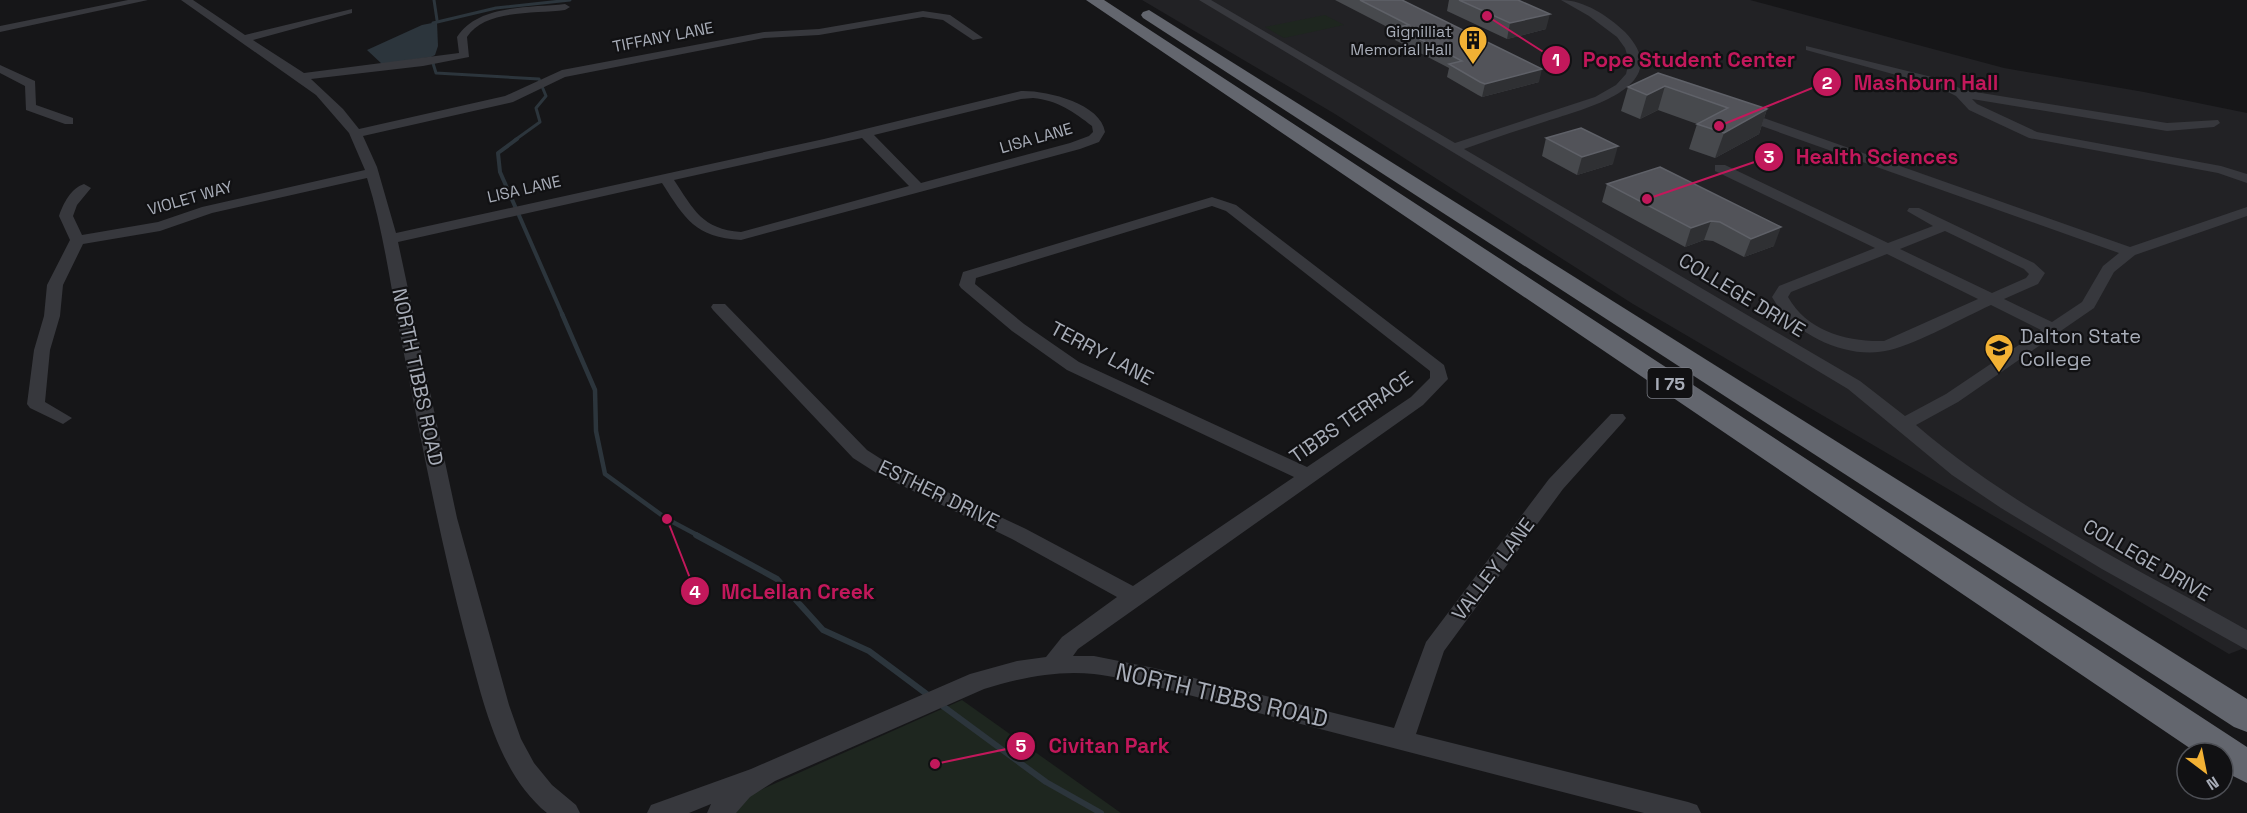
<svg xmlns="http://www.w3.org/2000/svg" width="2247" height="813" viewBox="0 0 2247 813" font-family="'Space Grotesk',sans-serif">
<style>
.built{fill:#222225}
.green{fill:#1e261f}
.water{fill:#2c353c}
.lines{fill:none;stroke-linecap:round;stroke-linejoin:round}
.stream-far3{stroke:#2c353c;stroke-width:3}
.stream-far2{stroke:#2c353c;stroke-width:4}
.stream-far1{stroke:#2c353c;stroke-width:4.5}
.stream{stroke:#2c353c;stroke-width:6}
.minor{fill:#37383d;fill-rule:evenodd}
.highway{fill:#63666e;fill-rule:evenodd}
.wall{fill:#47494d}
.shaded-wall{fill:#2f3033}
.building{fill:#525359;stroke:#5f6168;stroke-width:1.5}
.labels{text-anchor:middle;dominant-baseline:central;stroke-width:4.5;stroke-linejoin:round;paint-order:stroke}
.far-poi-label{font-size:16px;fill:#a8adb8;stroke:#111113;text-anchor:end}
.far-street-label{font-size:16px;fill:#a8adb8;stroke:#111113}
.shield{fill:#111113;stroke:#7b7e86;stroke-width:1.5}
.shield-label{font-size:18px;font-weight:bold;fill:#a8adb8}
.street-label{font-size:20px;fill:#a8adb8;stroke:#111113}
.poi-label{font-size:20px;fill:#a8adb8;stroke:#111113;text-anchor:start}
.near-street-label{font-size:24px;fill:#a8adb8;stroke:#111113}
.leader{fill:none;stroke:#c2185b;stroke-width:2}
.callout-dot{fill:#c2185b;stroke:#111113;stroke-width:2}
.mark-label{font-size:18px;text-anchor:middle;font-weight:bold;fill:#fff}
.callout-label{font-size:21px;text-anchor:middle;font-weight:bold;fill:#c2185b;stroke:#111113;stroke-width:4.5;stroke-linejoin:round;paint-order:stroke}
</style>
<rect width="100%" height="100%" fill="#161618"/>
<path class="built" d="M1142,0H1750L2004,68L2144,92L2247,113V647L2229,654L1868,442L1633,304L1335,114Z"/>
<g class="green">
<path d="M1325,15L1344,25L1284,38L1265,27Z"/>
<path d="M962,700L1121,813H709Z"/>
</g>
<path class="water" d="M437,22L438,46L435,55L431,57L382,64L367,50L422,25Z"/>
<g class="lines">
<g class="stream-far3">
<path d="M434,0L437,20"/>
<path d="M433,23L496,8L570,0"/>
<path d="M432,60L436,73L539,79L546,96L536,108L540,122L515,140"/>
</g>
<path class="stream-far2" d="M517,139L498,153L500,172L563,316"/>
<path class="stream-far1" d="M562,314L595,390L596,431L605,474L667,519L699,536"/>
<g class="stream">
<path d="M696,535L777,579L823,630L869,651L928,695"/>
<path d="M940,704L1046,782L1101,813"/>
</g>
<g class="minor">
<path d="M128,0H148L0,32V26Z"/>
<path d="M181,0H193L245,35L352,9V13L253,40L304,73L459,53L457,37C478,4 530,8 565,4L570,7L565,10C536,14 485,9 467,37L469,57L423,66L311,79L343,109L359,129L505,96L562,70L764,32L819,29L923,11L950,15L983,38L973,40L943,20L923,17L819,35L764,38L565,77L513,102L363,136L377,167L396,233L824,139L1021,91C1045,90 1101,103 1105,132L1099,142L1080,149L741,240C695,237 685,219 662,183L398,242L457,518L509,705L521,739L534,763L552,785L576,805L580,813H547C496,771 482,696 465,635C438,532 419,428 398,324C389,275 382,226 367,178L212,213L160,231L83,244L63,285L60,316L50,350L45,402L72,418L63,424L30,408L27,404L34,350L44,316L47,285L70,240L59,216C63,204 71,188 84,184L91,188L77,205L73,216L82,235L158,222L202,207L365,170L349,133L316,95ZM1033,98C1057,100 1074,112 1092,126L1093,132L1089,136L1070,143L921,183L874,135L1021,99ZM862,138L909,186L741,232C702,229 694,210 674,180Z"/>
<path d="M1199,0H1211L1455,143L1595,97L1616,85L1626,74L1629,61L1625,48L1617,37L1589,16L1561,0C1584,0 1608,16 1625,32C1678,87 1583,109 1547,121C1519,130 1492,139 1464,149L1860,381L1905,416L1946,394L2041,330L1991,305C1962,318 1919,343 1890,350C1848,361 1792,334 1772,297L1779,286L1875,248L1715,171V165H1725L1888,243L1933,226L1907,211L1909,208H1919L2034,263L2045,273L2038,284L2004,299L2052,322L2082,302L2103,266L2119,253L1736,117V111H1744L2130,247L2247,207V216L2135,255L2114,272L2094,308L1958,402L1916,425C2015,510 2134,567 2247,630V650L2102,569L2001,508L1952,475L1848,389ZM1945,231L2024,269L2029,274L2026,278L1992,293L1900,249ZM1887,254L1978,299L1884,341C1847,342 1807,331 1788,297L1791,292Z"/>
<path d="M1806,46L1944,80L1963,90L2167,123L2218,120L2220,123L2214,127L2167,131L1972,99L1977,104L2037,132L2221,166L2247,174V183L2218,173L2029,138L1969,110L1956,96L1936,86L1806,50Z"/>
<path d="M0,65L35,81L36,105L73,118V124H65L26,110L25,86L0,73Z"/>
<path d="M1212,197L1236,205L1444,365L1448,379L1423,405L1078,649L1073,656H1094L1154,668L1394,728L1426,642L1549,479L1611,414H1623L1626,418L1623,422L1563,489L1444,651L1416,734L1688,802L1697,805L1701,813H1644L1154,686C1134,682 1114,676 1094,674C1057,670 1020,678 984,689L775,781L750,797L736,813H707L711,804L689,813H647L651,805L751,769L970,674L1017,661L1046,657L1062,637L1117,597L1012,539L878,474L853,458L713,310L711,307L713,304H725L867,450L892,466L1026,529L1133,586L1294,477L1067,370L1012,331L961,288L959,285L963,272ZM1212,206L1226,211L1430,371V378L1411,397L1307,467L1079,362L1024,324L975,284L976,278Z"/>
</g>
<g class="highway">
<path d="M1086,0H1104L2247,747V783L2223,771V753H2197Z"/>
<path d="M1149,10L2247,699V732L2234,727L1143,18L1141,15L1143,12Z"/>
</g>
</g>
<g class="wall">
<path d="M1335,0H1402L1539,82L1482,97L1478,95L1447,77L1449,68L1395,40L1397,32Z"/>
<path d="M1449,0H1518L1546,29L1507,39L1447,11Z"/>
<path d="M1658,73L1767,109L1759,134L1715,158L1689,149L1697,124L1658,110L1640,119L1621,111L1628,87Z"/>
<path d="M1546,138L1613,164L1577,175L1542,156Z"/>
<path d="M1660,167L1774,246L1744,257L1713,241L1704,240L1685,247L1602,202L1607,184Z"/>
</g>
<g class="shaded-wall">
<path d="M1550,14L1546,29L1507,39L1510,23Z"/>
<path d="M1542,69L1539,82L1482,97L1485,84Z"/>
<path d="M1665,86L1658,110L1640,119L1647,95Z"/>
<path d="M1767,109L1759,134L1715,158L1724,133Z"/>
<path d="M1618,146L1613,164L1577,175L1582,157Z"/>
<path d="M1711,221L1704,240L1685,247L1691,228Z"/>
<path d="M1781,227L1774,246L1744,257L1751,239Z"/>
</g>
<g class="building">
<path d="M1360,0H1402L1542,69L1485,84L1480,82L1449,64L1462,61L1397,27L1409,25Z"/>
<path d="M1459,0H1518L1550,14L1510,23Z"/>
<path d="M1658,73L1767,109L1724,133L1697,124L1728,108L1665,86L1647,95L1628,87Z"/>
<path d="M1581,128L1618,146L1582,157L1546,138Z"/>
<path d="M1660,167L1781,227L1751,239L1720,222L1711,221L1691,228L1607,184Z"/>
</g>
<defs>
<g id="building-pin" transform="scale(1.5)"><path d="M0 17L-7.5 6A9.5 9.5 0 1 1 7.5 6Z" fill="#f2b134" stroke="#111113"/><path d="M-4-6H4V6H1V3H-1V6H-4ZM-2.5-4.3h1.7v1.8h-1.7ZM.8-4.3h1.7v1.8H.8ZM-2.5-1h1.7V.8h-1.7ZM.8-1h1.7V.8H.8Z" fill="#111"/></g>
<g id="university-pin" transform="scale(1.5)"><path d="M0 17L-7.5 6A9.5 9.5 0 1 1 7.5 6Z" fill="#f2b134" stroke="#111113"/><path d="M0-5L7-2L0 1L-7-2ZM-4 1L0 2.5L4 1V4Q0 6-4 4Z" fill="#111"/></g>
</defs>
<g fill-rule="evenodd">
<use href="#building-pin" x="1473" y="40"/>
<use href="#university-pin" x="1999" y="348"/>
</g>
<g class="labels">
<g class="far-poi-label">
<text x="1452" y="31">Gignilliat<tspan x="1452" dy="18">Memorial Hall</tspan></text>
</g>
<g class="far-street-label">
<text transform="translate(663 37) rotate(-11)">TIFFANY LANE</text>
<text transform="translate(1036 138) rotate(-16)">LISA LANE</text>
<text transform="translate(524 189) rotate(-13)">LISA LANE</text>
<text transform="translate(190 198) rotate(-16)">VIOLET WAY</text>
</g>
<rect class="shield" x="1647.5" y="368" width="45" height="30" rx="4.5"/>
<g class="shield-label">
<text x="1670" y="383">I 75</text>
</g>
<g class="street-label">
<text transform="translate(1742 295) rotate(31)">COLLEGE DRIVE</text>
<text transform="translate(1102 353) rotate(28)">TERRY LANE</text>
<text transform="translate(418 377) rotate(78)">NORTH TIBBS ROAD</text>
<text transform="translate(1351 417) rotate(-35)">TIBBS TERRACE</text>
<text transform="translate(939 494) rotate(26)">ESTHER DRIVE</text>
<text transform="translate(2147 560) rotate(30)">COLLEGE DRIVE</text>
<text transform="translate(1493 569) rotate(-53)">VALLEY LANE</text>
</g>
<g class="poi-label">
<text x="2020" y="336">Dalton State<tspan x="2020" dy="23">College</tspan></text>
</g>
<g class="near-street-label">
<text transform="translate(1222 695) rotate(13)">NORTH TIBBS ROAD</text>
</g>
</g>
<path class="leader" d="M1487 16L1556 60M1719 126L1827 82M1647 199L1769 157M667 519L695 591M935 764L1021 746"/>
<g class="callout-dot">
<circle cx="1487" cy="16" r="6"/>
<circle cx="1719" cy="126" r="6"/>
<circle cx="1647" cy="199" r="6"/>
<circle cx="667" cy="519" r="6"/>
<circle cx="935" cy="764" r="6"/>
<circle cx="1556" cy="60" r="15"/>
<circle cx="1827" cy="82" r="15"/>
<circle cx="1769" cy="157" r="15"/>
<circle cx="695" cy="591" r="15"/>
<circle cx="1021" cy="746" r="15"/>
</g>
<g class="mark-label">
<text x="1556" y="66">1</text>
<text x="1827" y="89">2</text>
<text x="1769" y="163">3</text>
<text x="695" y="598">4</text>
<text x="1021" y="752">5</text>
</g>
<g class="callout-label">
<text x="1689" y="67">Pope Student Center</text>
<text x="1926" y="90">Mashburn Hall</text>
<text x="1877" y="164">Health Sciences</text>
<text x="798" y="599">McLellan Creek</text>
<text x="1109" y="753">Civitan Park</text>
</g>
<g transform="translate(2205 771) rotate(148)"><circle r="28" fill="#111113" stroke="#4d4f55" stroke-width="1.5"/>
<path d="M0-4.5L10 22L0 15L-10 22Z" fill="#f2b134"/>
<text y="-9" font-size="16" font-weight="bold" text-anchor="middle" fill="#a8adb8">N</text>
</g>
</svg>
